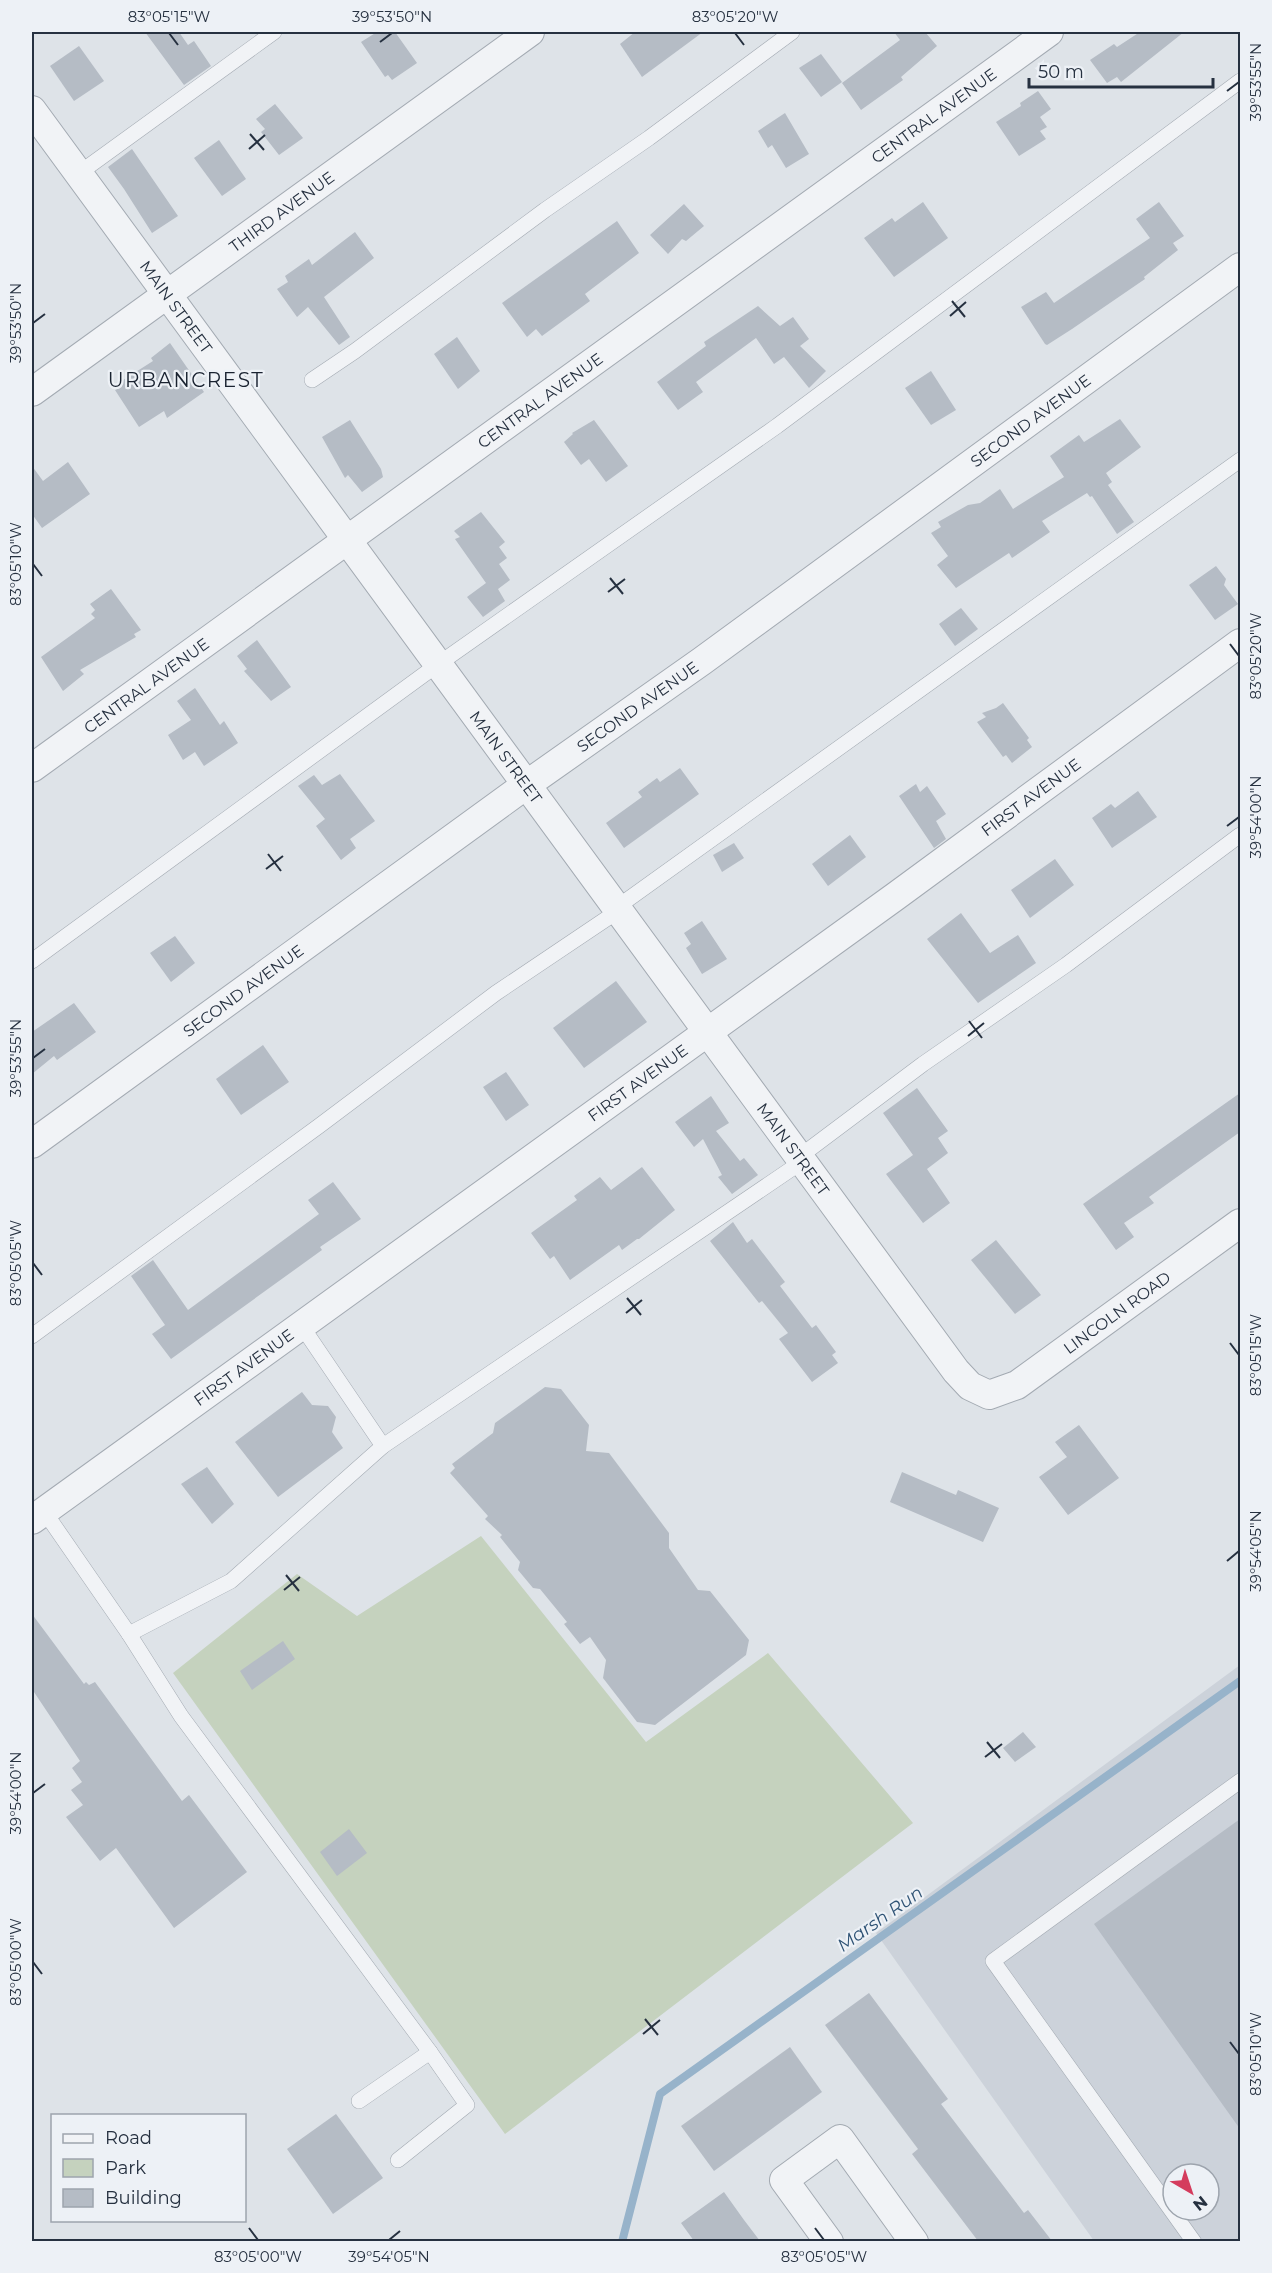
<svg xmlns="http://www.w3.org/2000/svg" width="1272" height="2273" viewBox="0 0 1272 2273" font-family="Montserrat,sans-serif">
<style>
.built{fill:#ccd2da;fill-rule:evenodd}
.green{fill:#c5d2be}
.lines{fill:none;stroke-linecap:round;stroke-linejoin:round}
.stream{stroke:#97b3ca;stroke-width:8}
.building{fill:#b5bcc5}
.lane-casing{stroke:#a3aab2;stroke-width:16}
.street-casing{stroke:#a3aab2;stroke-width:30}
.lane{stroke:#f1f3f6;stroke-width:15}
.street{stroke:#f1f3f6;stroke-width:28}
.ticks{fill:none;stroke:#263140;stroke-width:2}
.labels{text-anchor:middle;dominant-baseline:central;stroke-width:4.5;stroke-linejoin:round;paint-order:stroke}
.street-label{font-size:16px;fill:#263140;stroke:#edf1f6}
.water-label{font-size:18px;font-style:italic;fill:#2f5375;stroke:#edf1f6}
.quarter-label{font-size:20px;letter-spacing:1.5px;fill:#192230;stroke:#edf1f6}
.neatline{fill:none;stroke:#263140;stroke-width:2}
.ticks-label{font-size:15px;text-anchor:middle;fill:#263140}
</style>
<rect width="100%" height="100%" fill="#dee3e8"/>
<path class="built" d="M1240,1665V2241H1094L876,1933ZM1173,2174H1209V2210H1173Z"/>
<path class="green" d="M481,1536L646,1742L768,1653L913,1823L505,2134L173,1673L297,1574L357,1616Z"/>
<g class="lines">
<path class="stream" d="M622,2242L660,2094L1240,1681"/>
</g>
<g class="building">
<path d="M145,32H179L188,45L194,41L211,66L184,85Z"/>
<path d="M377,32H395L417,63L392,80L388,75L385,77L361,42Z"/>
<path d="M635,32H703L642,77L620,44Z"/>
<path d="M894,32H925L937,46L901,77L903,80L861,110L842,83L900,40Z"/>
<path d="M1140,32H1184L1121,82L1117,77L1107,83L1090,60L1114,44L1117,47Z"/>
<path d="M79,46L104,81L74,101L50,66Z"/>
<path d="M821,54L842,82L821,97L799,68Z"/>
<path d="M1038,91L1051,109L1040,117L1047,127L1040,131L1046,139L1019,156L996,122L1021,106L1020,103Z"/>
<path d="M275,104L303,138L279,155L261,132L265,129L256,119Z"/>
<path d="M785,113L809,154L786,168L772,145L768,148L758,131Z"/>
<path d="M219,140L246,179L222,196L194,158Z"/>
<path d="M132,149L178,216L152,233L124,189L108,167Z"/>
<path d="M923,202L948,238L894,277L864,238L892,218L895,222Z"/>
<path d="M1159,202L1184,236L1173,243L1178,250L1144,277L1145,279L1072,329L1047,345L1045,344L1021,307L1046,292L1054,303L1150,238L1136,219Z"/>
<path d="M684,204L704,226L686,241L682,239L668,254L650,235Z"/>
<path d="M617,221L639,253L585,294L590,301L542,336L536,329L527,337L502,303Z"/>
<path d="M355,232L374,258L324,297L350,337L339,345L308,307L297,317L277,289L288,282L285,276L309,259L312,265Z"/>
<path d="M758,306L780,326L793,317L809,339L800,346L826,371L809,388L784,357L774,364L756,338L696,382L703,392L678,410L657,382L706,346L704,342Z"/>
<path d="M457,337L480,371L458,389L434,354Z"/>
<path d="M170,343L204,392L167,418L164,411L139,427L115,390L121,387L120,382L153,361L151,358Z"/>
<path d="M931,371L956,410L931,425L905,388Z"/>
<path d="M1120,419L1141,447L1106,473L1112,482L1108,485L1134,522L1117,534L1092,496L1090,497L1087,493L1042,521L1050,532L1012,558L1009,553L956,588L937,565L948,556L931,533L941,527L938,522L968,505L980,503L1000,489L1013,509L1064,477L1050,456L1079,435L1084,442Z"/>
<path d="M350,420L381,469L383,477L362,492L348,475L345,478L322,437Z"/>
<path d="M594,420L628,466L606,482L589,459L581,465L564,442L573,434L572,433Z"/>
<path d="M68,462L90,494L42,528L32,514V466L43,481Z"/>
<path d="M481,512L505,542L499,547L507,558L499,564L510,580L498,589L505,601L483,617L467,597L486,583L455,539L460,537L454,531Z"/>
<path d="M1216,566L1226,579L1224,585L1238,604L1215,620L1189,585Z"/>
<path d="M111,589L141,630L134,634L136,637L80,670L84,674L63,691L41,657L95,618L91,614L95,610L90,604Z"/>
<path d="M961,608L978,629L955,646L939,624Z"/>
<path d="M257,640L291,687L271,701L244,671L247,669L237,656Z"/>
<path d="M195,688L220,725L224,721L238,743L204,766L195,752L183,760L168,735L191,720L177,701Z"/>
<path d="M1003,703L1029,738L1027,740L1032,747L1012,763L1006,755L1003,757L977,722L986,717L982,713L996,708Z"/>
<path d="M680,768L699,794L624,848L606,823L642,797L638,792L657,778L660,782Z"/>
<path d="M340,774L375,821L350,839L356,848L341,860L316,826L325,819L298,786L314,775L322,785Z"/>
<path d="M916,784L920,792L927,786L946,814L936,821L946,839L934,848L899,796Z"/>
<path d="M1138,791L1157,817L1112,848L1092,818L1111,804L1115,808Z"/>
<path d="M850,835L866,857L828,886L812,864Z"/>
<path d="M734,843L744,858L722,872L713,855Z"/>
<path d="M1055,859L1074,885L1030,918L1011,890Z"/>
<path d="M961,913L990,953L1018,935L1036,963L978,1003L927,939Z"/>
<path d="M702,921L727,959L702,974L686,948L691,944L684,933Z"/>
<path d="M175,936L195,963L171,982L150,953Z"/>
<path d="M616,981L647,1022L584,1068L553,1028Z"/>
<path d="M74,1003L96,1032L57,1060L54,1056L32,1074V1032Z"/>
<path d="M263,1045L289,1082L241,1115L216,1079Z"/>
<path d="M506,1072L529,1105L506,1121L483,1087Z"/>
<path d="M917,1088L948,1131L938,1138L948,1153L927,1169L950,1203L923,1223L886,1174L913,1155L883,1113Z"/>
<path d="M1240,1093V1132L1149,1197L1154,1203L1124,1223L1134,1237L1116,1250L1083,1204Z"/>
<path d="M711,1096L729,1123L716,1131L740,1161L744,1158L758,1175L732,1194L718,1177L722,1175L703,1139L694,1147L675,1122Z"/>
<path d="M642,1167L675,1210L639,1239H637L622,1250L619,1245L570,1280L554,1256L550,1259L531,1233L577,1200L574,1196L600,1177L611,1190Z"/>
<path d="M333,1182L361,1219L320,1247L322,1250L171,1359L152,1334L165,1325L131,1276L153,1260L188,1310L319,1214L308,1200Z"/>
<path d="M733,1222L747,1243L752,1239L785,1282L780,1286L812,1328L816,1325L836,1352L832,1355L838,1363L812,1382L779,1339L788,1333L762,1301L759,1303L710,1241Z"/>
<path d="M996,1240L1041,1295L1015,1314L971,1260Z"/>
<path d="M545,1387L561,1389L589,1425L586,1451L609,1453L669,1533V1548L698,1590L710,1591L749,1640L746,1655L655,1725L637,1722L603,1678L606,1660L590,1637L580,1644L564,1624L567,1622L540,1589L533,1588L518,1570L520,1562L500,1537L502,1535L485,1519L488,1516L450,1473L455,1468L452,1464L493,1433L495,1423Z"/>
<path d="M302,1392L312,1405L328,1406L336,1417L332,1432L343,1448L278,1497L235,1442Z"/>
<path d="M1079,1425L1119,1478L1068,1515L1039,1477L1067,1457L1055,1442Z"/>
<path d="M207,1467L234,1504L212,1524L181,1484Z"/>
<path d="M902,1472L956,1495L958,1490L999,1508L983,1542L890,1502Z"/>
<path d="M32,1614L84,1684L86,1682L89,1685L95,1682L182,1801L189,1795L247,1872L174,1928L116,1848L100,1861L66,1817L83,1805L71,1790L82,1782L72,1768L80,1761L32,1689Z"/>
<path d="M283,1641L295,1659L252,1690L240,1671Z"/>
<path d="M1023,1732L1036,1747L1015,1762L1003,1748Z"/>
<path d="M1240,1819V2129L1094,1924Z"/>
<path d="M349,1829L367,1853L337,1876L320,1852Z"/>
<path d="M869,1993L948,2099L941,2104L1024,2213L1028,2210L1052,2241H978L912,2154L918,2149L825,2025Z"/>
<path d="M790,2047L822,2092L714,2171L681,2126Z"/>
<path d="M336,2114L383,2178L333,2214L287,2149Z"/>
<path d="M724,2192L744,2220L760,2241H694L681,2223Z"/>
</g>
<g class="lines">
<g class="lane-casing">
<g id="lane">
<path d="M78,174L274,32"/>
<path d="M312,380L355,351L545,210L649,138L792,32"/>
<path d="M616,908L1240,460"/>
<path d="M32,961L437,665L777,426L1240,81"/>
<path d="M799,1157L923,1064L1066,965L1240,835"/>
<path d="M301,1325L383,1446L803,1161"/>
<path d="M32,1336L319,1126L496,993L618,911"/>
<path d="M44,1511L129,1634L231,1581L383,1446"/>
<path d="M129,1634L181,1716L430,2052L359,2101"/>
<path d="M398,2160L467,2105L430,2052"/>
<path d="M1194,2242L993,1961L1240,1781"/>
</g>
</g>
<g class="street-casing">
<g id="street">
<path id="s1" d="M32,110L956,1371L970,1386L989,1395L1017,1385L1240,1223"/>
<path id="s2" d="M32,392L530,32"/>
<path id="s3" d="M32,768L1049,32"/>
<path id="s4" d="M32,1144L526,785L702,661L1240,267"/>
<path id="s5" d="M32,1520L896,896L1240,643"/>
<path d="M829,2242L784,2180L840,2139L914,2242"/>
</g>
</g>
<use href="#lane" class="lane"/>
<use href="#street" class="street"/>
</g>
<path class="ticks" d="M169,33L178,45M735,33L744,45M380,42L392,33M1227,91L1239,82M250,134L264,150M249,149L265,135M952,301L965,317M950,316L966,302M33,323L45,314M33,564L42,576M610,578L623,594M608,592L625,579M1230,644L1239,656M1227,826L1239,817M268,854L281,871M266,869L283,856M969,1021L982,1038M968,1036L984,1023M33,1058L45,1049M33,1263L42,1275M627,1298L641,1315M626,1313L642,1300M1230,1343L1239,1355M1227,1561L1239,1551M286,1575L299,1591M284,1590L300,1577M987,1742L1000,1758M985,1757L1002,1744M33,1793L45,1784M33,1962L42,1974M645,2019L658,2035M643,2034L660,2020M1230,2042L1239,2054M249,2228L258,2240M815,2228L824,2240M389,2240L400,2231"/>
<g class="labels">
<g class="street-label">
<text stroke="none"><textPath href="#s3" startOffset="1113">CENTRAL AVENUE</textPath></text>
<text stroke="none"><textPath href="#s2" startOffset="308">THIRD AVENUE</textPath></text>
<text stroke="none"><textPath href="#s1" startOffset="244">MAIN STREET</textPath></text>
<text stroke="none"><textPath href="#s3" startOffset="627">CENTRAL AVENUE</textPath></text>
<text stroke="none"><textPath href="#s4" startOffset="1233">SECOND AVENUE</textPath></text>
<text stroke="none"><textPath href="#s3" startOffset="141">CENTRAL AVENUE</textPath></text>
<text stroke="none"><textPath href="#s4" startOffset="747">SECOND AVENUE</textPath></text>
<text stroke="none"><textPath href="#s1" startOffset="802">MAIN STREET</textPath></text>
<text stroke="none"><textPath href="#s5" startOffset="1233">FIRST AVENUE</textPath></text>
<text stroke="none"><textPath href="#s4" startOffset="261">SECOND AVENUE</textPath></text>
<text stroke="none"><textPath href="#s5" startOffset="747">FIRST AVENUE</textPath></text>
<text stroke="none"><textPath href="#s1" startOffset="1288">MAIN STREET</textPath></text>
<text stroke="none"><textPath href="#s1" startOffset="1758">LINCOLN ROAD</textPath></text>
<text stroke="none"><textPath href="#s5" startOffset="261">FIRST AVENUE</textPath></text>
</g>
<g class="water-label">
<text transform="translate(880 1919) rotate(-35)">Marsh Run</text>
</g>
<g class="quarter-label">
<text x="186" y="380">URBANCREST</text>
</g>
</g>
<rect width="1272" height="2273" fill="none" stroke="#edf1f6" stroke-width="66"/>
<rect x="51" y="2114" width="195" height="108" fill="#edf1f6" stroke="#9da4ad" stroke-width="1.5"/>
<rect x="63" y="2134" width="30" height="9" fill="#f1f3f6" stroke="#9da4ad" stroke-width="1.5"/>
<text x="105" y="2144" font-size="18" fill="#263140">Road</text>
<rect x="63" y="2159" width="30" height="18" fill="#c5d2be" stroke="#9da4ad" stroke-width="1.5"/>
<text x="105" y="2174" font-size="18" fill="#263140">Park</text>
<rect x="63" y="2189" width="30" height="18" fill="#b5bcc5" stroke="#9da4ad" stroke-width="1.5"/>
<text x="105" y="2204" font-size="18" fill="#263140">Building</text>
<g transform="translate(1191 2192) rotate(141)"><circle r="28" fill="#edf1f6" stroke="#9da4ad" stroke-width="1.5"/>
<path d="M0-4.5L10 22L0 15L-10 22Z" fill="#d43c5d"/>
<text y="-9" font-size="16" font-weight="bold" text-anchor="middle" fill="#263140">N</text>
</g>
<path d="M1029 78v9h184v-9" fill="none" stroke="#263140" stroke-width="3"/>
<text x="1038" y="78" font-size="18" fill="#263140" stroke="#edf1f6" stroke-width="4.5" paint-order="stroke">50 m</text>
<rect x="33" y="33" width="1206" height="2207" class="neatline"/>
<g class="ticks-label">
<text x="169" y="22">83°05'15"W</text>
<text x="392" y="22">39°53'50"N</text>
<text x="735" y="22">83°05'20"W</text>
<text transform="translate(1256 82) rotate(-90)" y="5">39°53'55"N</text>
<text transform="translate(16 323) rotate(-90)" y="5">39°53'50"N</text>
<text transform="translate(16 564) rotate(-90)" y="5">83°05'10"W</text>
<text transform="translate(1256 656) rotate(-90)" y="5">83°05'20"W</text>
<text transform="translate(1256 817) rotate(-90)" y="5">39°54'00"N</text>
<text transform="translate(16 1058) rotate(-90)" y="5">39°53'55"N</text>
<text transform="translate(16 1263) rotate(-90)" y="5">83°05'05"W</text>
<text transform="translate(1256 1355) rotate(-90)" y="5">83°05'15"W</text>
<text transform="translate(1256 1551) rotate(-90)" y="5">39°54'05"N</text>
<text transform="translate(16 1793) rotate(-90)" y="5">39°54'00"N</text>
<text transform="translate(16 1962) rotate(-90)" y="5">83°05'00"W</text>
<text transform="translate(1256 2054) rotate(-90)" y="5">83°05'10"W</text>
<text x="258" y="2262">83°05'00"W</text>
<text x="389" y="2262">39°54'05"N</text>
<text x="824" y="2262">83°05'05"W</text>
</g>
</svg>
